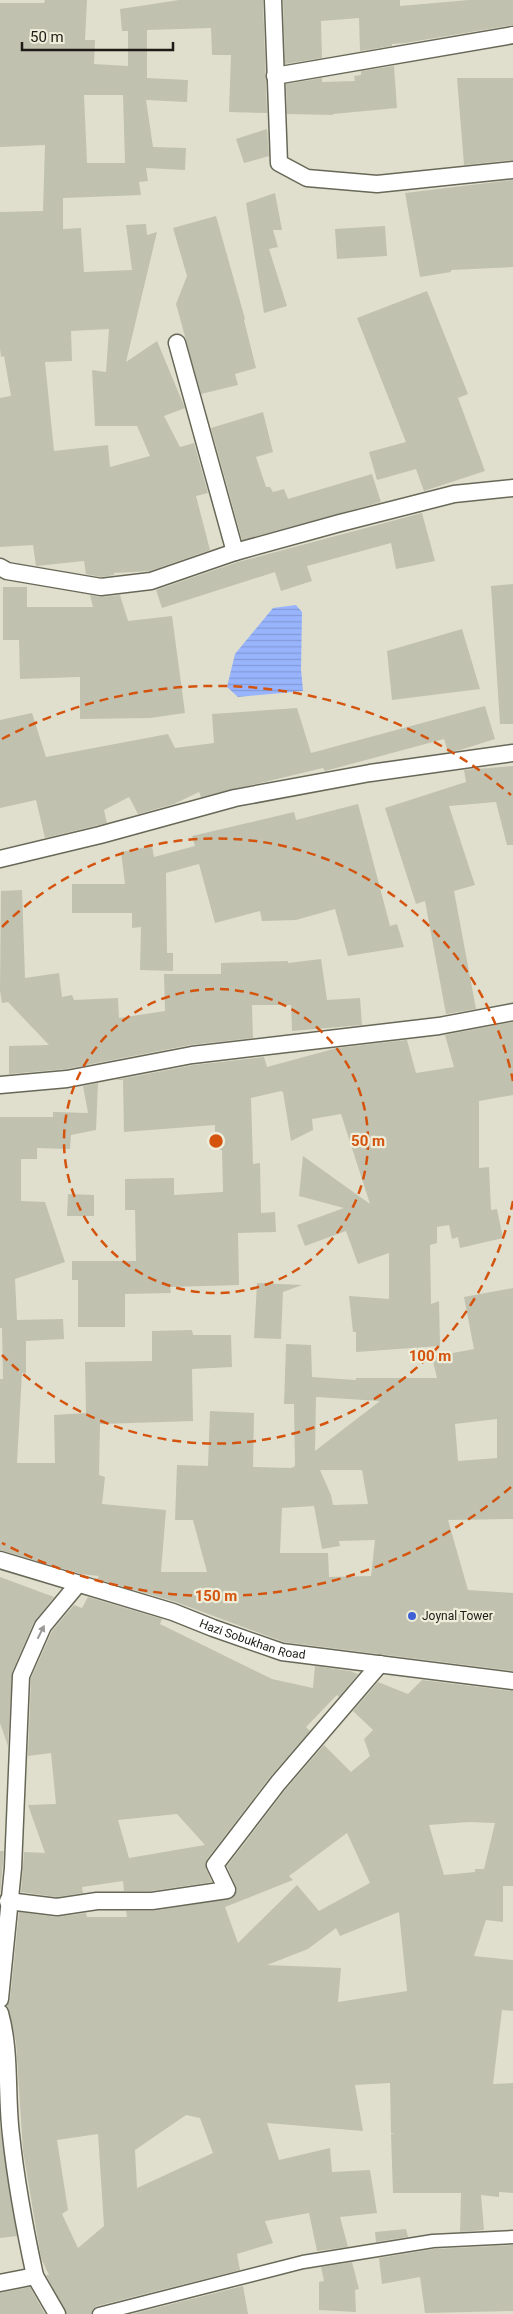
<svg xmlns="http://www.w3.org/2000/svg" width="513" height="2314" viewBox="0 0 513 2314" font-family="Roboto,sans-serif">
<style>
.water{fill:url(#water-rules)}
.building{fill:#c1c1af;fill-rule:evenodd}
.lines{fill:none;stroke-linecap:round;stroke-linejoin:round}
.pedestrian-casing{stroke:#686858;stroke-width:15}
.minor-casing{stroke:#686858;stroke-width:19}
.pedestrian{stroke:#fff;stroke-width:12}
.minor{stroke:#fff;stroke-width:16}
.oneway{fill:#999896}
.ring{fill:none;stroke:#d4530d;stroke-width:2.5;stroke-dasharray:9 6}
.poi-dot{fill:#3f61d3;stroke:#ededda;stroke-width:2}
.labels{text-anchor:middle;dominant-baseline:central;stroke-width:4.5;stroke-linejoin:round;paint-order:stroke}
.poi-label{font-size:12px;fill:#1c1b15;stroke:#ededda;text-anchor:start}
.street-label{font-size:12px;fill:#1c1b15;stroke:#ededda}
.centre{fill:#d4530d;stroke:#ededda;stroke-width:2.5}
.ring-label{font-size:15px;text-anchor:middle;font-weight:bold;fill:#d4530d;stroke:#ededda;stroke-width:4.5;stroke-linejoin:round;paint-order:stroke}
</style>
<defs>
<pattern id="water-rules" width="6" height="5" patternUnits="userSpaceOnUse" patternTransform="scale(1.25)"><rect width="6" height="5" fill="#98b4fd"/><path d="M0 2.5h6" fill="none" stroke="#829ad8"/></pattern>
</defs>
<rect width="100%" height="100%" fill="#e0dfcd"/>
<path class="water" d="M296,605L302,612L301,669L303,691L238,697L227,687L235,654L273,608Z"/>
<g class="building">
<path d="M45,0H87L85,40H95L94,64L128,66V31H122L120,9L179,0H263L267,113L229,112L231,55H212L211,28L147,30V78L188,80L187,102L146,100L153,147L186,148L185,170L146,168L148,181L139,182L141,195L63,198V229L81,228L84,272L132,270L126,225L146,224L147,235L157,232L126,362L157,341L185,408L164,416L180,447L194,443L208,493L196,496L210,550L150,571L114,573V575L101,577L86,574L84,561L36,566L33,545L0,547V398L11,396L4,356L1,357L0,348V212L43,211L45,145L0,147V3H44ZM84,95H123L125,163H87ZM109,329L106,372L92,370L95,426H137L150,456L110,467L108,445L54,451L45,362L72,361L71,331Z"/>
<path d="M283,0H400V6L469,0H513V25L405,43L392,44V46L360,51L359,18L321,21L322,58L285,64Z"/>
<path d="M394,66L397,108L333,114V115L287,114L286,84L322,78V82L355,81L354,76L361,75V71Z"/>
<path d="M457,78H513V160L464,165Z"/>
<path d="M267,129L269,156L244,163L236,139Z"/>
<path d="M513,180V267L451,270V272L420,277L405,193Z"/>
<path d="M275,193L282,230H273L278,247L269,249L287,306L264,313L246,203Z"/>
<path d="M216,216L245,319L244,320L256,368L235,374L238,385L201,394L176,304L187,276L173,228Z"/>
<path d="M385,226L387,256L337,259L335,229Z"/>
<path d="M427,291L468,394L458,398L485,471L424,491L416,469L377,480L369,452L406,442L357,318Z"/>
<path d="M263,412L273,452L256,457L266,487H270L273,492L284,489L288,499L372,474L381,502L242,540L211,428Z"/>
<path d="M422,513L435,561L396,569L391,543L307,566L312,581L281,591L275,572L162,608L156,590L238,562Z"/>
<path d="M513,584V724H500L491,586Z"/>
<path d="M3,587H27V607H93L90,595L102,597L120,595L128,621L172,616L185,713L150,718L80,719V677L20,679L19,640H3Z"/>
<path d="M462,629L480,689L392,700L387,651Z"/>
<path d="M485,706L495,739L460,750L448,752L444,739L325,771L323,768L201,797L199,792L174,804L138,814L129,797L104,810L107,823L45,838L36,800L0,808V720L32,713L46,757L168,734L175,748L214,743L212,714L297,708L311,753Z"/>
<path d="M513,766V845H507L496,802L449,806L475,885L454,891L476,1009L446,1014L425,901L416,904L385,808L466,782L464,770Z"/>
<path d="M358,804L390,926L397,924L404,947L348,956L335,909L296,920L262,921L260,911L215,923L199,864L166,873L167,953H173V971L140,970L141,927L132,928V913H72V884H125L121,852L152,846L154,857L195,846L192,836L294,812L296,820Z"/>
<path d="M22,890L25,978L59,973L62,997L72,995L74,1000L118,998L119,1018L165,1011L164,974H221V963L288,961V963L321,959L327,1000L360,998L362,1025L292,1031L291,1005H252L253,1038L190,1045L66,1069L9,1074V1046L49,1045L8,1002L2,1003L0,991L1,891Z"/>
<path d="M513,1022V1095L479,1101V1168L489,1167L491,1210L497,1209L503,1238L460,1248L458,1237L452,1239L449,1225L437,1227V1243L430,1245L431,1304L439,1301L440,1346L356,1352V1332H353L349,1296L389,1299V1253L358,1264L346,1231L305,1246L297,1225L344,1208L299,1196L303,1156L370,1204L341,1114L312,1119L313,1130L291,1141L283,1092L281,1091L251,1098L253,1164L260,1163L261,1213L275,1212L276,1232L238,1233L239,1285L170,1287L171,1293L125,1294V1327H78V1280H72V1261H136L135,1210H125V1179L174,1178V1195L223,1192L222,1150H215V1125L124,1132L123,1080H115L194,1065L264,1057L267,1067L337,1048L407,1040L416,1073L454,1067L445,1035Z"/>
<path d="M98,1083L96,1130L71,1135L70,1149L37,1148V1159H21V1201L45,1202L65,1262L15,1279L17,1320L63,1319L64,1339L26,1341V1373H22L17,1463H55L54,1415L86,1413L85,1362L152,1361V1331L192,1330L193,1335H231L232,1367L192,1369L193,1421L100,1424L99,1475L105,1477L102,1504L166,1510L161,1572H207L193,1520H175L177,1465L208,1466L210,1411L254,1413L253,1467L291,1468L295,1466L294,1404H284L286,1344L311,1345L312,1377L356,1380V1378H437L432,1357L474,1349L464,1297L513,1288V1519L448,1520L468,1590L513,1593V1671L284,1642L176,1602L97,1579L99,1576L81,1574L0,1550V1379H3L2,1328H0V1117H53V1112L88,1113L83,1086ZM316,1397L380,1401L315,1451ZM497,1419V1458L458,1461L455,1424ZM320,1470H362L368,1504L333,1505L331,1495ZM314,1506L322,1549L340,1546L339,1541L375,1540L371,1576L329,1577L328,1553H280L282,1508Z"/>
<path d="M68,1194L94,1195V1216H67Z"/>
<path d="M257,1283L302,1285L283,1292L281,1339L254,1338Z"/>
<path d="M0,1577L54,1597L34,1622L12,1672L8,1746L0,1723Z"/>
<path d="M88,1597L162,1619L160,1624L272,1679L313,1688L315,1666L350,1671L358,1674L339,1697L337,1695L306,1727L310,1731L270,1777L207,1859L206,1869L212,1882L151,1891H124L123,1881L82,1887L83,1893L57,1897L21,1892L24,1852L45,1853L28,1805L56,1804L51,1753L28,1756L31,1678L52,1631L74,1605L82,1608ZM177,1814L205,1845L129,1858L118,1820Z"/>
<path d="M422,1680L513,1691V1886H503V1922L486,1920L474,1956L513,1960V2011L502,2010L493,2084L513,2083V2193L499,2192V2197L481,2195L484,2230L460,2232L461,2193H393L391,2134L395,2133H391L390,2083L355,2085L363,2131L267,2123L279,2160L330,2148L332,2172L370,2170L377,2213L340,2217L348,2247L317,2251L309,2213L265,2221L273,2243L237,2254L240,2270L97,2306L93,2309L91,2314H67L46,2275H49L41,2258L23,2151L16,2042L7,2006L10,2000L19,1912L56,1917L86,1913L87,1917H127L126,1911H153L232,1898L237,1890L227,1866L286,1789L324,1745L351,1772L370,1756L364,1739L373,1730L353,1711L378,1682L408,1694ZM469,1822L495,1823L484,1869H475V1872L444,1875L429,1825ZM347,1833L370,1883L319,1911L297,1885L238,1943L225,1907L293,1880L289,1876ZM399,1912L407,1991L338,2002L341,1968L267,1965L308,1949L336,1928L340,1936ZM186,2115L200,2118L213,2153L137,2188L135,2150ZM98,2134L104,2226L78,2248L62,2214L68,2210L57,2140Z"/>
<path d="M0,1851H4L0,1895Z"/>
<path d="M0,2125L17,2236L0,2238Z"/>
<path d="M406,2229L408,2237L376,2242L375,2232Z"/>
<path d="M513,2245V2311L425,2313L420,2277L382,2284L379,2258L434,2249Z"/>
<path d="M352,2262L359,2289L355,2290L356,2312L319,2310V2282L324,2281L321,2267Z"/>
<path d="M243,2286L248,2314H132Z"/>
<path d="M30,2287L45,2314H0V2293Z"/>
</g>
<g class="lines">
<g class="pedestrian-casing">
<path id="pedestrian" d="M99,2314L303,2262L433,2241L513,2237"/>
</g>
<g class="minor-casing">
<g id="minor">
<path d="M273,0L279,163L307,178L377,184L513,170"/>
<path d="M275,76L513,35"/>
<path d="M177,343L235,552"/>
<path d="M0,567L7,571L101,587L151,581L235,552L340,523L454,494L513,488"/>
<path d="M0,859L100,835L235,798L370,773L513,753"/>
<path d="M0,1085L67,1079L192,1055L439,1026L513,1012"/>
<path id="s1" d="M0,1560L173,1612L213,1628L282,1652L513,1681"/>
<path d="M8,1901L57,1907L97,1901H152L227,1890L215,1865L278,1783L380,1664"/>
<path d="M0,1999L13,1868L21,1676L43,1626L78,1584"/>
<path d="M0,2013C11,2053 6,2095 11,2135C16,2182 25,2230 35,2276"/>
<path d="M0,2283L35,2276L57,2314"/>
</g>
</g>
<use href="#pedestrian" class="pedestrian"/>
<use href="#minor" class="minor"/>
</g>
<defs><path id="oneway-solid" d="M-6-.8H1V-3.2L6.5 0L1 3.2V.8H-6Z" transform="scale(1.25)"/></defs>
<use class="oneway" href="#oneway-solid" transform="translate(41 1632) rotate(-63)"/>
<g class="ring">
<circle cx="216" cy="1141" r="152"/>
<path d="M513 1201A303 303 0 0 1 2 1355M2 927A303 303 0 0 1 513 1081"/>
<path d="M511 1487A455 455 0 0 1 2 1543M2 739A455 455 0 0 1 511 795"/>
</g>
<circle class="poi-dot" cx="412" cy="1616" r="5"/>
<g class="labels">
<g class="poi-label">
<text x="422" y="1616">Joynal Tower</text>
</g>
<g class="street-label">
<text stroke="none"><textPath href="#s1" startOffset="265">Hazi Sobukhan Road</textPath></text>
</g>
</g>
<circle cx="216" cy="1141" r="8" class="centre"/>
<g class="ring-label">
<text x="368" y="1146">50 m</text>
<text x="430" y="1361">100 m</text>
<text x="216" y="1601">150 m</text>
</g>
<path d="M22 42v8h151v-8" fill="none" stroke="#1c1b15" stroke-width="2.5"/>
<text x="30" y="42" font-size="15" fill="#1c1b15" stroke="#ededda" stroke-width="4" paint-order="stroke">50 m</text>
</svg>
